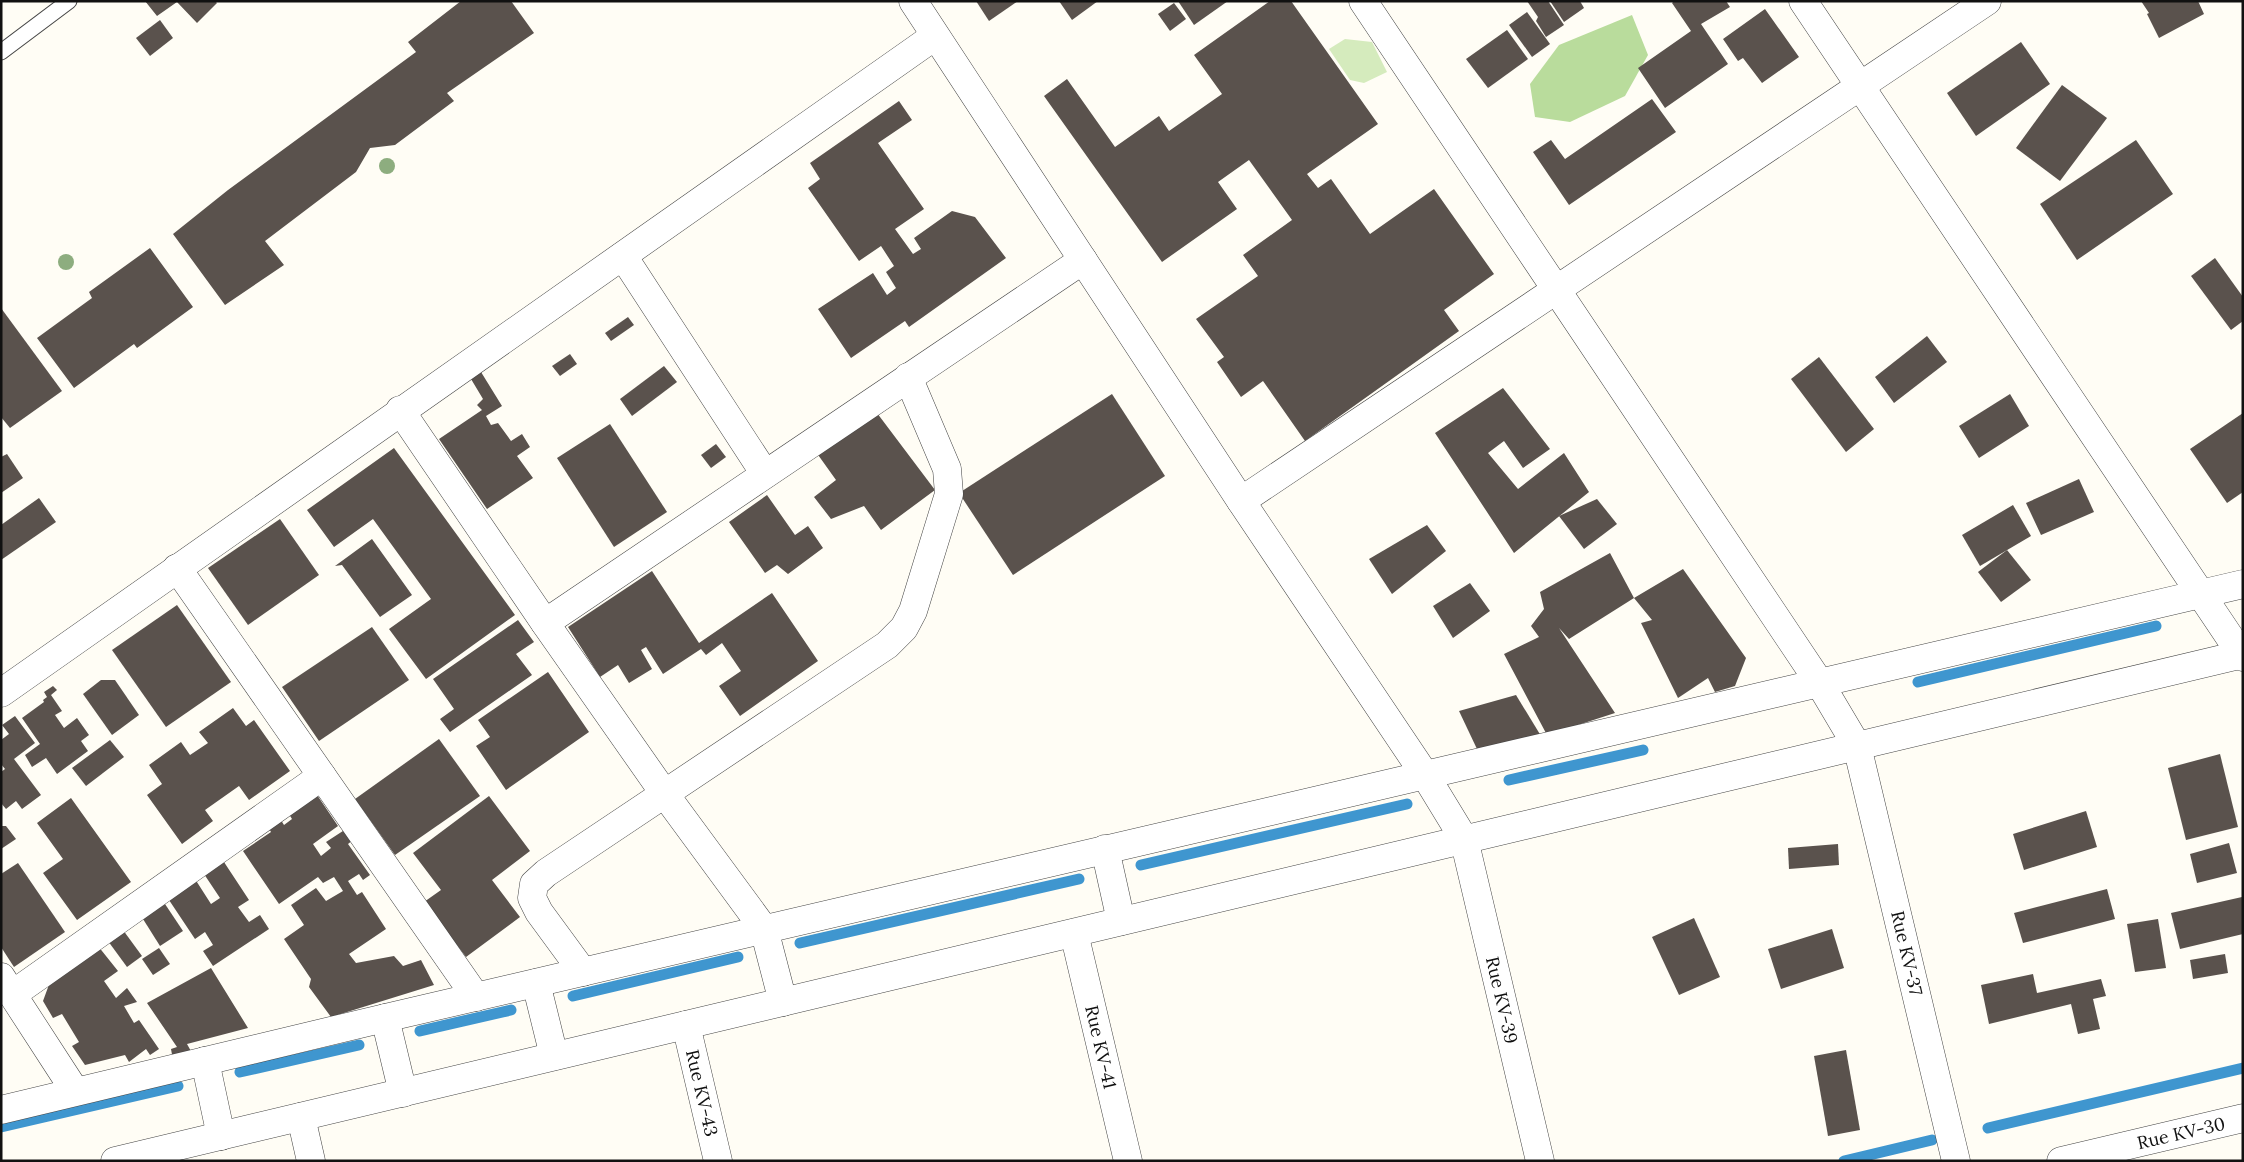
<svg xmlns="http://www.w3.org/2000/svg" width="2244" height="1162" viewBox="0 0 2244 1162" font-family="Lora,serif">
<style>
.green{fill:#d5ebbd}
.forest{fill:#b9dc9c}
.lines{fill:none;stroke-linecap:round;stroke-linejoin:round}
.stream{stroke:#3f96cf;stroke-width:11}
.building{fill:#5a524d}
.service-casing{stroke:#444;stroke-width:17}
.minor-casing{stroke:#444;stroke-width:29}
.tertiary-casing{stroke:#444;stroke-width:29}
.service{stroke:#fff;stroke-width:15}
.minor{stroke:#fff;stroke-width:28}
.tertiary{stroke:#fff;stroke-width:28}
.tree{fill:#8dad7f}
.labels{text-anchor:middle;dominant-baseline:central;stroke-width:5;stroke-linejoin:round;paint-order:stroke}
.street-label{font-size:18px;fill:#111;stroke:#fff}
</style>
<rect width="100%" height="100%" fill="#fffdf5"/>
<path class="green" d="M1345,39L1372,42L1387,72L1364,83L1350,80L1329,49Z"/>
<path class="forest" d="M1632,15L1648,55L1625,96L1570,122L1535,117L1530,84L1559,45Z"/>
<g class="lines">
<g class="stream">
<path d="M1918,682L2156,626"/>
<path d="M1509,780L1643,750"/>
<path d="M1141,865L1407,804"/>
<path d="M800,943L1079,879"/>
<path d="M573,996L738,957"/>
<path d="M420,1031L511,1010"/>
<path d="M240,1072L359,1045"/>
<path d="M1,1127L178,1086"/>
<path d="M1988,1128L2243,1068"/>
<path d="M1844,1161L1932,1140"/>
</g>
</g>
<g class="building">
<path d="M145,1H215L217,3L197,23L177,2L157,16Z"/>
<path d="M461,1H511L534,33L447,93L454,101L395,145L370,148L356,172L265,241L284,265L225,305L173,234L228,190L416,52L408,42Z"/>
<path d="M976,1H1018L989,21Z"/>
<path d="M1059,1H1098L1072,20Z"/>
<path d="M1178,1H1228L1194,25Z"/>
<path d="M1270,1H1291L1378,124L1307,174L1318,188L1331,179L1370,234L1434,189L1494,274L1444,310L1459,331L1305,441L1263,381L1241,397L1217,362L1224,357L1196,319L1258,276L1243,255L1292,220L1249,160L1218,182L1237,209L1162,262L1044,96L1067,79L1115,147L1159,116L1169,131L1222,94L1194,55Z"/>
<path d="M1527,1H1548L1564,25L1546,37L1536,21L1538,17Z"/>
<path d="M1550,1H1580L1584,8L1564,22Z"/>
<path d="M1674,1H1726L1730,7L1701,24L1728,64L1665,108L1638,68L1691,31L1672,3Z"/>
<path d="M2141,1H2198L2204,14L2159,38L2147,14L2149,13Z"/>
<path d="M1174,3L1186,19L1170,31L1158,14Z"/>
<path d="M1765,9L1799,57L1762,83L1743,58L1738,61L1723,39Z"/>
<path d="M1527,12L1550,44L1532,57L1509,25Z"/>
<path d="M160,20L173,38L150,56L136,38Z"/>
<path d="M1507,30L1528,59L1488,88L1466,59Z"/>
<path d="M2021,42L2050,84L1976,136L1947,93Z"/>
<path d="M2062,85L2107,118L2060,181L2016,148Z"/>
<path d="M1652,99L1676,132L1569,205L1533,152L1551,140L1565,159Z"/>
<path d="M899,101L912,120L878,143L924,209L895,229L913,254L921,249L914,238L952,211L975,217L1006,258L909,327L905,321L851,358L818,309L873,273L887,295L896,288L886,272L894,266L881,246L859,261L808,188L820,179L810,163Z"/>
<path d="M2136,140L2173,194L2077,260L2040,204Z"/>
<path d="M150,248L193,307L137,348L134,344L74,388L37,338L92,298L89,292Z"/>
<path d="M2215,258L2243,297V321L2231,330L2191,276Z"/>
<path d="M1,308L62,391L10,428L1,417Z"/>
<path d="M628,317L634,325L611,341L605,333Z"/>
<path d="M1927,336L1947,362L1894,403L1875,377Z"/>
<path d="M570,354L577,364L560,376L552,366Z"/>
<path d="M1819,357L1874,429L1846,452L1791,379Z"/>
<path d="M664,366L677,382L632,416L620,399Z"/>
<path d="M481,372L502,406L486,416L491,425L498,423L511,441L522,434L530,447L517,456L533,478L487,509L439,439L482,410L477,405L483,399L471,379Z"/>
<path d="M1503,388L1550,449L1523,468L1504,441L1488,453L1518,489L1564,453L1589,492L1514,553L1435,433Z"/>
<path d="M1112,394L1165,476L1013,575L959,493Z"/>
<path d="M2010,394L2029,426L1979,458L1959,426Z"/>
<path d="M874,409L935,490L881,530L864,506L831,519L814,497L836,480L816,452Z"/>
<path d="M2243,413V492L2227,503L2190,449Z"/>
<path d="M610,424L667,512L614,547L557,458Z"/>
<path d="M716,444L726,457L711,468L701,455Z"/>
<path d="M394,448L515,615L426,679L389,629L431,599L373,519L334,547L307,510Z"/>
<path d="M7,454L23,478L1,493V457Z"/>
<path d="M2079,479L2094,512L2041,535L2026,503Z"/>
<path d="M767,495L795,535L808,526L823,548L788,574L777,565L765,573L729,522Z"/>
<path d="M39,498L56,522L1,560V525Z"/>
<path d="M1597,499L1617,524L1584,549L1559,516Z"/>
<path d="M2013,505L2031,536L1980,566L1962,535Z"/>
<path d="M280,519L319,575L248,625L208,568Z"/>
<path d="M1427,525L1446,551L1392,594L1369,559Z"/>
<path d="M372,539L412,595L380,617L342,565L335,566Z"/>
<path d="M2007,550L2031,580L2001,602L1978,572Z"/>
<path d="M1610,553L1634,598L1683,569L1746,658L1735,686L1715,692L1708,678L1678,698L1641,623L1652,620L1634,598L1569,639L1559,628L1615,713L1547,735L1504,654L1539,637L1531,626L1544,609L1540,592Z"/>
<path d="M652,571L699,643L772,593L818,661L740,716L719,686L741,671L722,643L706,655L701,649L663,674L646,647L641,650L652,669L629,683L618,665L600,677L568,627Z"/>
<path d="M1470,583L1490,611L1453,638L1433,606Z"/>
<path d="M177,605L231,682L166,727L112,650Z"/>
<path d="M518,620L534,642L516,654L532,675L450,732L440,719L454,709L433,679Z"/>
<path d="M372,627L409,680L319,741L282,687Z"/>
<path d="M548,672L589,732L506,790L476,746L490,737L478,720Z"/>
<path d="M101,680H115L139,715L112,735L83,694Z"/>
<path d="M53,686L57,690L51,695L62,711L55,715L64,728L77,718L89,735L81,741L88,751L57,774L46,758L32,767L25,755L40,744L22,718L44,702L43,700L47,697L44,692Z"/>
<path d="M1516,695L1541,736L1477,749L1459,711Z"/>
<path d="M233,708L246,726L254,720L290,771L249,800L239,786L205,810L213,821L182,844L147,795L162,784L149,765L181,742L190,755L208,743L199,732Z"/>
<path d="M15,716L35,743L14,759L41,795L22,809L16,801L6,809L1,803V772L5,769L1,764V740L9,734L2,725Z"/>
<path d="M439,739L480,796L395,855L355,799Z"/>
<path d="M110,740L124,757L86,786L72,768Z"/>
<path d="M2220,754L2238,827L2186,840L2168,768Z"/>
<path d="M315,792L338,826L313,844L321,856L331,848L326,842L346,829L353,840L348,844L370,875L363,880L359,874L348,881L357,895L362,892L386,929L349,954L356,963L394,956L403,966L421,960L434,985L331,1017L309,987L311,979L284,939L304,925L291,905L316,888L326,901L343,891L334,877L323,883L318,877L279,904L243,851L271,832L267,825L279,817L284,825L292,819L287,811Z"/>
<path d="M489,796L530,851L492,880L520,917L466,957L424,902L441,890L413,853Z"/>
<path d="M71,798L131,882L77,920L43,873L63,859L37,823Z"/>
<path d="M2086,811L2097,847L2024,870L2013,834Z"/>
<path d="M1,826H6L16,839L1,849Z"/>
<path d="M2229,843L2237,873L2197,883L2190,854Z"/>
<path d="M1838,844L1839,865L1789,869L1788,848Z"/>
<path d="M222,859L249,900L238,907L249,922L260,915L269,929L213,966L203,951L213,945L205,932L195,939L167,897L195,879L211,904L220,898L202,871Z"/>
<path d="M18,863L65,932L14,967L1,947V874Z"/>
<path d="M2107,889L2115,919L2023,943L2014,913Z"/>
<path d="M2242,897L2243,934L2180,949L2171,913Z"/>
<path d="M165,904L183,931L160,946L143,919Z"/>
<path d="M1694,918L1720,977L1679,995L1652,937Z"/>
<path d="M2158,919L2166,968L2135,972L2127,924Z"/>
<path d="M1832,929L1844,968L1781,989L1768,949Z"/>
<path d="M123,930L142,956L127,967L108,941Z"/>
<path d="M98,946L118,971L104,981L116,998L127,988L137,1002L124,1006L134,1023L139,1020L159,1049L150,1055L146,1049L129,1062L125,1055L85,1065L72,1046L79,1042L62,1014L53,1018L43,1001L54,971Z"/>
<path d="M159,948L170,964L153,975L142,959Z"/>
<path d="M2225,954L2228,973L2193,979L2190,960Z"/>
<path d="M211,968L248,1028L187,1044L192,1053L173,1060L171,1049L177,1047L147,1003Z"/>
<path d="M2033,974L2037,993L2101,979L2106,996L2093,999L2100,1029L2078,1034L2071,1004L1989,1024L1981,985Z"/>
<path d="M1846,1050L1860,1130L1828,1136L1814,1056Z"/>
</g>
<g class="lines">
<g class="service-casing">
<path id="service" d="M1,52L69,1"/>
</g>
<g class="minor-casing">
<g id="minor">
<path d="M913,1L1241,501L1425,775L1464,839L1540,1161"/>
<path d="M1363,1L1819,682L1857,746L1956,1161"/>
<path d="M1803,1L2243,657"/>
<path d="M623,256L765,474"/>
<path d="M400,410L545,623L664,793L764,929L783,1002"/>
<path d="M1241,501L1987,1"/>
<path d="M177,568L476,997"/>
<path d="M545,623L1083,260"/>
<path d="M1,693L935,36"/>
<path d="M1105,849L1121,921"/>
<path d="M1074,933L1128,1161"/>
<path d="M583,972L539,912L532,898L534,884L546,873L887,645L904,628L913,611L949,494L947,469L908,377"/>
<path d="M1,977L75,1091"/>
<path d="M536,983L554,1056"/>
<path d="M13,994L322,776"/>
<path d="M385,1018L403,1093"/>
<path d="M686,1025L718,1161"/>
<path d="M205,1061L221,1136"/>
<path d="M1,1110L385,1018L2243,584"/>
<path d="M301,1117L311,1161"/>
<path d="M2061,1161L2243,1118"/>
</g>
</g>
<g class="tertiary-casing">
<path id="tertiary" d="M115,1161L2243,654"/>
</g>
<use href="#service" class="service"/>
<use href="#minor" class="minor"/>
<use href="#tertiary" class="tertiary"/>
</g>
<g class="tree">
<circle cx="387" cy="166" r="8"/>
<circle cx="66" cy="262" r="8"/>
</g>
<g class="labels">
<g class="street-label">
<text transform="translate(1907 953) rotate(77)">Rue KV-37</text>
<text transform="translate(1502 1000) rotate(77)">Rue KV-39</text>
<text transform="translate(1101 1047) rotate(77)">Rue KV-41</text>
<text transform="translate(702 1093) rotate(77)">Rue KV-43</text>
<text transform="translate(2181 1133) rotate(-13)">Rue KV-30</text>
</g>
</g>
<rect width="2244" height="1162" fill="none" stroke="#111111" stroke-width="5"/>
</svg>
